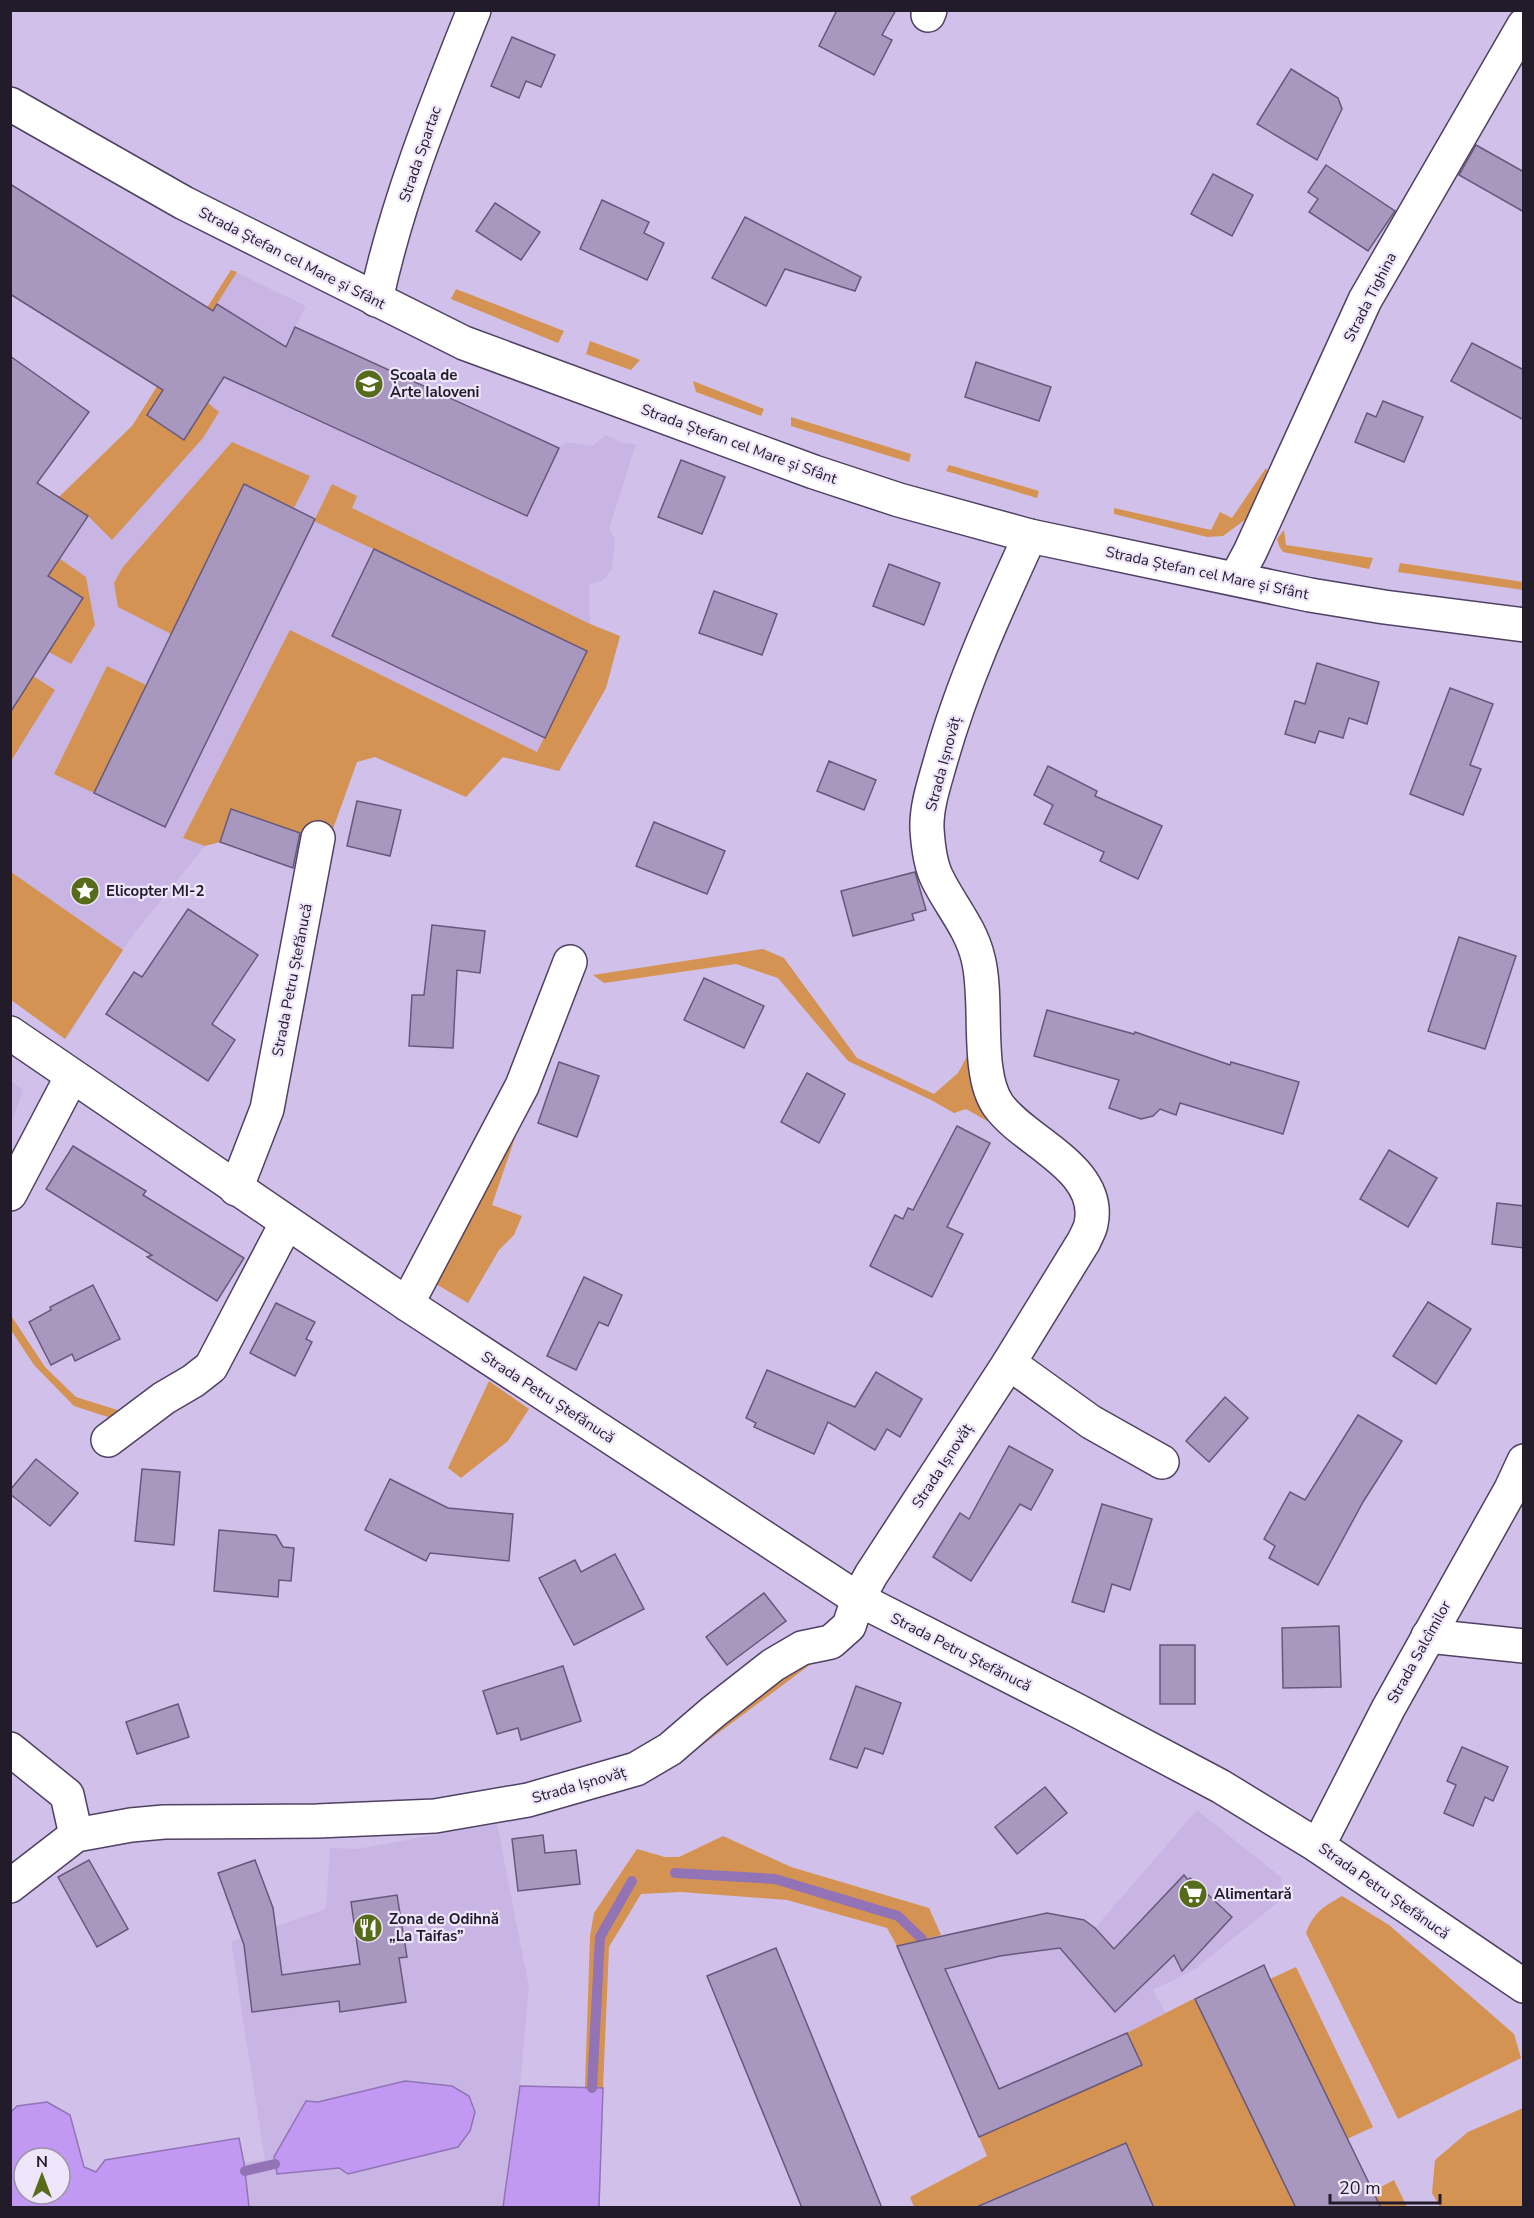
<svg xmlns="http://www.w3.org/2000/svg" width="1534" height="2218" viewBox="0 0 1534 2218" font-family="'Nunito Sans',sans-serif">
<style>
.built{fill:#c8b5e4}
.green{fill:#d49352}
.water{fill:#c199f2;stroke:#9173b6;stroke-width:1.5;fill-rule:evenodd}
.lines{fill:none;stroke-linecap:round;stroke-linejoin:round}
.stream{stroke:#9173b6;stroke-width:10}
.building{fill:#a898bf;stroke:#67587b;stroke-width:1.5}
.minor-casing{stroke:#504163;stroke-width:36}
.major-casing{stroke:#504163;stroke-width:36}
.minor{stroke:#fff;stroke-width:33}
.major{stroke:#fff;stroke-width:33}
.labels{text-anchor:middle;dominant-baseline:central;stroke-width:4.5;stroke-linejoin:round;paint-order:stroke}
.street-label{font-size:15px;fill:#211b2a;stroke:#eee5fa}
.poi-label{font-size:15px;font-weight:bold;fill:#211b2a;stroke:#eee5fa;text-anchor:start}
</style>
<rect width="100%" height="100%" fill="#d1c0e9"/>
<g class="built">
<path d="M231,270L306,306L295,327L559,447L566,442L592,446L606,435L622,443L636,444L609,529L615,539L612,569L603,580L589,585L590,624L620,636L606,688L559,771L503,757L466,797L375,757L357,762L329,840L306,835L295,868L220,842L205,846L129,940L68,1036L11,994V573L59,497L132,426Z"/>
<path d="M11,1080L23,1090L11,1125Z"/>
<path d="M1197,1810L1281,1877L1282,1899L1194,1970L1153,1990L1166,2013L1128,2033L1142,2065L979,2137L897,1946L1047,1913L1084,1920L1095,1928Z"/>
<path d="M497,1824L529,1987L520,2086L503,2207H249L244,2163L265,2160L231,1942L326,1909L330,1848L357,1849Z"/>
</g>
<g class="green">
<path d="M231,270L237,272L147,415L184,439L208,403L219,412L203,438L112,540L88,516L59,497L132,426Z"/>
<path d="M456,289L564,331L558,343L451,299Z"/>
<path d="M590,341L633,357L640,360L631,370L586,354Z"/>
<path d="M693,381L764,409L761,416L696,392Z"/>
<path d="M791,417L911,454L909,462L791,426Z"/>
<path d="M232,442L310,476L294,508L244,484L171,634L118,607L114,583L123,567Z"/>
<path d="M949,465L1039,491L1037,498L946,471Z"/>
<path d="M1266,468L1270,480L1250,516L1223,536L1207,537L1114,514V508L1211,530L1220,512L1232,518Z"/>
<path d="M332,484L357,496L352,508L590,624L620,636L606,688L559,771L503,757L466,797L375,757L357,762L329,840L306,835L231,809L220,842L205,846L183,838L290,630L537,752L587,651L314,521Z"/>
<path d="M1284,530L1286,545L1373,558L1369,569L1283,552L1279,546L1277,539Z"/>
<path d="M25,550L54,568L60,559L86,577L95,625L71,664L49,652L82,598L11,573Z"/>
<path d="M1400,563L1523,582V590L1398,572Z"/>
<path d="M107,666L146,685L94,793L54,774Z"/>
<path d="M33,676L55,690L11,761V712Z"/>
<path d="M11,872L123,950L65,1039L11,1000Z"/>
<path d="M763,949L784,958L857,1058L934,1094L958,1073L971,1049L996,1126L966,1109L954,1113L931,1100L848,1061L778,978L736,964L604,983L593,975Z"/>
<path d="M530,1094L492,1205L522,1216L514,1235L499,1250L468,1303L436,1284L451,1258L491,1164Z"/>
<path d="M10,1314L45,1367L76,1397L127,1413L100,1434L108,1417L74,1406L34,1365L11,1330Z"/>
<path d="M489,1381L529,1409L508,1441L461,1478L448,1468Z"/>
<path d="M828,1653L823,1661L811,1664L674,1766L717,1723L780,1671Z"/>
<path d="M723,1836L791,1867L929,1908L941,1935L897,1946L887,1928L787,1900L681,1892L641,1894L609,1947L603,2088L585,2087L590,1936L594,1913L637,1849L665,1857H679Z"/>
<path d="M1342,1896L1389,1925L1514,2034L1521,2058L1398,2119L1306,1933C1314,1912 1323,1907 1342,1896Z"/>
<path d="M1296,1967L1373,2127L1347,2139L1270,1979Z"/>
<path d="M1195,1998L1296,2207H1154L1125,2143L974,2207H914L910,2197L987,2156L979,2137L1142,2065L1127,2033Z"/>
<path d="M1523,2108V2207H1440L1432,2193L1435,2160L1468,2132Z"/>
<path d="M1394,2180L1407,2207H1381L1373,2191Z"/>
</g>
<g class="water">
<path d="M405,2081L452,2086L469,2096L475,2112L470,2131L458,2147L348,2174L339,2168L277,2174L274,2157L306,2101L318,2102Z"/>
<path d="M520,2086L603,2088L599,2207H503Z"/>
<path d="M47,2102L70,2115L84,2167L96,2172L105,2160L239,2138L244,2163L249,2207H11V2112L17,2106ZM24,2158H60V2194H24Z"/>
</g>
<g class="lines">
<g class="stream">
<path d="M675,1873L775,1879L898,1916L922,1939"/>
<path d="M592,2088L600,1937L632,1881"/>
<path d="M245,2171L275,2164"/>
</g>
</g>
<g class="building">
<path d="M837,10H896L882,35L892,40L874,75L819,46Z"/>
<path d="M512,37L555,55L541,87L526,81L519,98L491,86Z"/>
<path d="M1291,69L1338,98L1342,109L1317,160L1257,124Z"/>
<path d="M1476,145L1524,172V212L1459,175Z"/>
<path d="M1326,165L1395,211L1368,251L1309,212L1318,199L1308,192Z"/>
<path d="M1213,174L1253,195L1232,236L1191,214Z"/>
<path d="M10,184L213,311L217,304L286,347L295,327L559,448L527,516L224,377L184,440L147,415L163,390L10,294Z"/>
<path d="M602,200L649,222L644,233L664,243L647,280L580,249Z"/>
<path d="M495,203L540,232L521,260L476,231Z"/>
<path d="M745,217L861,277L855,291L785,269L766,306L712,278Z"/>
<path d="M1472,343L1524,370V420L1451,381Z"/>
<path d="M10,356L89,412L37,483L88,516L48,576L83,598L10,713Z"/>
<path d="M976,362L1051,387L1039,421L965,397Z"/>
<path d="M1383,401L1423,417L1404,462L1355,442L1367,413L1376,417Z"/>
<path d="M681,460L725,477L702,534L658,517Z"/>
<path d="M244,484L315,519L165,827L94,793Z"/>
<path d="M374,549L587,651L545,738L332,636Z"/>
<path d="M889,564L940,583L924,625L873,606Z"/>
<path d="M714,591L777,614L762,655L699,633Z"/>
<path d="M1317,663L1379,682L1367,724L1349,718L1343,738L1319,731L1315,743L1285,734L1295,701L1305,704Z"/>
<path d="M1450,688L1493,704L1470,765L1481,769L1463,815L1410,794Z"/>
<path d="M829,761L876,780L864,810L817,791Z"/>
<path d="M1048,766L1097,791L1095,796L1162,826L1138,879L1100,861L1104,852L1044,824L1053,805L1034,795Z"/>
<path d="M357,801L401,810L390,856L347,846Z"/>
<path d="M231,809L300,833L293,868L220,842Z"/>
<path d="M654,822L725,851L707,894L636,866Z"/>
<path d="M915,872L926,910L912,914L914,920L853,936L841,891Z"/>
<path d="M188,909L258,955L212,1024L235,1040L208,1081L106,1014L134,972L142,977Z"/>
<path d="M432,925L485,931L480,973L457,970L453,1048L409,1046L412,995H424Z"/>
<path d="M1459,937L1516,956L1485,1049L1428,1031Z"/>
<path d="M704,978L764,1006L744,1048L684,1020Z"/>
<path d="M1047,1010L1134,1034L1135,1032L1230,1065L1231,1062L1299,1082L1283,1134L1180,1103L1176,1115L1160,1109L1153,1116L1141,1119L1109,1108L1119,1080L1034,1056Z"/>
<path d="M559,1062L599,1076L577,1137L538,1123Z"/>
<path d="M807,1073L845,1094L819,1143L781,1122Z"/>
<path d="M957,1126L990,1143L947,1227L963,1234L932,1297L870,1266L895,1215L903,1219L908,1208L913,1210Z"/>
<path d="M73,1146L146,1191L143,1195L244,1258L217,1301L147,1257L152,1255L46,1189Z"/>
<path d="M1389,1150L1437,1178L1408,1227L1360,1199Z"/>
<path d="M1497,1203L1524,1206V1248L1492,1244Z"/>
<path d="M584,1277L622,1295L608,1326L599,1322L576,1370L547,1356Z"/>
<path d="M93,1285L120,1339L75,1361L72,1354L51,1365L29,1322L51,1310L50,1307Z"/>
<path d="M1428,1302L1471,1329L1436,1384L1393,1356Z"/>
<path d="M276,1303L315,1322L306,1339L312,1342L295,1376L250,1353Z"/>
<path d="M767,1370L855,1407L876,1372L922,1399L900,1437L887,1429L875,1450L828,1422L814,1454L754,1427L756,1423L746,1418Z"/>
<path d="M1225,1397L1248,1418L1209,1462L1186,1441Z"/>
<path d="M1358,1415L1402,1441L1363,1502L1318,1585L1269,1558L1275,1546L1264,1539L1290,1492L1305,1500Z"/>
<path d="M1009,1446L1053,1470L1031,1510L1020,1504L971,1581L933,1557L960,1513L969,1519Z"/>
<path d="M36,1459L78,1493L50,1526L10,1494V1490Z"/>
<path d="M142,1469L180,1472L174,1545L135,1541Z"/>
<path d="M390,1479L448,1508L513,1514L509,1561L430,1553L426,1561L365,1530Z"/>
<path d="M1102,1504L1152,1519L1130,1590L1112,1584L1104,1612L1072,1602Z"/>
<path d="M219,1530L276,1535L283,1547L294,1548L291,1581L279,1580L278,1597L214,1591Z"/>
<path d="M615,1554L644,1609L574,1645L539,1578L575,1560L581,1572Z"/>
<path d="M764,1593L786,1621L727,1665L706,1637Z"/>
<path d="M1339,1626L1341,1687L1283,1688L1282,1628Z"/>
<rect x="1160" y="1645" width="35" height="59"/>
<path d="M563,1666L581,1721L521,1740L518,1728L497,1734L483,1691Z"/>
<path d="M856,1686L901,1703L883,1754L865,1748L857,1768L830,1759Z"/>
<path d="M178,1704L189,1737L137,1754L126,1722Z"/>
<path d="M1462,1747L1508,1767L1493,1801L1485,1797L1473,1826L1444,1813L1456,1785L1447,1781Z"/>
<path d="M1045,1787L1067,1813L1017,1854L995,1827Z"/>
<path d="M543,1835L545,1853L576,1850L580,1884L518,1891L512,1839Z"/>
<path d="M89,1860L128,1929L97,1947L58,1877Z"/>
<path d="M255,1860L273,1908L282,1975L360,1964L351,1902L397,1895L407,1957L399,1958L406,2002L340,2012L339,2001L252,2012L244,1945L218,1873Z"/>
<path d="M1184,1875L1188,1880L1190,1878L1232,1917L1182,1971L1174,1955L1115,2012L1060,1948L1000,1956L945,1969L999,2089L1127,2033L1142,2065L979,2137L897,1946L1047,1913L1084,1920L1095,1928L1114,1949Z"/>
<path d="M776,1948L882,2208H802L707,1976Z"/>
<path d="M1264,1965L1270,1979L1381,2208H1296L1195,1999Z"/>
<path d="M1126,2143L1154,2208H974Z"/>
</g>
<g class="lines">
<g class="minor-casing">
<g id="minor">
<path d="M928,15L930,10"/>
<path d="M376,300C397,201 436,105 474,10"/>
<path d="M1236,578L1250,552L1365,300L1524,25"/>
<path d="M236,1189L267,1109L318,838"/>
<path d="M10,1194L72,1076"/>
<path d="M407,1304L522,1086L570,962"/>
<path d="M1009,1363L1091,1422L1162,1462"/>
<path d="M108,1440L164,1398L193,1381L211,1367L286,1224"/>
<path d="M1428,1636L1524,1646"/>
<path d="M10,1749L67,1795L76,1835"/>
<path d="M1318,1846L1388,1709L1511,1489L1524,1461"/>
<path d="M10,1886L76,1835L131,1825L164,1822L317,1821L435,1816L528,1800L636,1769L670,1749L713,1712L773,1665L802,1648L831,1642L849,1626L858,1599L871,1575L1009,1363L1084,1241C1086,1236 1090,1230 1091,1224C1103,1168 1024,1142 998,1105C975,1072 989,1000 978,958C971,928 950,905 937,878C930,864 928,845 927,829C926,808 934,784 940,763C962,684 996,610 1030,536"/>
</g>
</g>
<g class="major-casing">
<g id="major">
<path d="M10,104L184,203L464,343L814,472L899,500L1030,536L1310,595L1384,607L1524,625"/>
<path d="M10,1033L407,1304L858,1599L1078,1711L1220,1786L1318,1846L1524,1986"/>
</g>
</g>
<use href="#minor" class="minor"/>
<use href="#major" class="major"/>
</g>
<defs>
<g id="school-disc" transform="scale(1.5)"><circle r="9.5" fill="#566c1b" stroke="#eee5fa"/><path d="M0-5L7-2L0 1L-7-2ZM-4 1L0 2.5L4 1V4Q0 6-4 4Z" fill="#fff"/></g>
<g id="sight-disc" transform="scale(1.5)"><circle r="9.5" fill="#566c1b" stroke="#eee5fa"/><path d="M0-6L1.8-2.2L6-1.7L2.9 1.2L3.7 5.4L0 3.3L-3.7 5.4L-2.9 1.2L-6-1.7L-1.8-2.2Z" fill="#fff"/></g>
<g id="supermarket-disc" transform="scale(1.5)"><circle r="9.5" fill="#566c1b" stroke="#eee5fa"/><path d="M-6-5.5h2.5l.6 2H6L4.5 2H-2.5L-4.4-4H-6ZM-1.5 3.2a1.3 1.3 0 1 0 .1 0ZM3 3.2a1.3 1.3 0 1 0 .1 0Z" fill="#fff"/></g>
<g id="restaurant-disc" transform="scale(1.5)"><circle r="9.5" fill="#566c1b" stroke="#eee5fa"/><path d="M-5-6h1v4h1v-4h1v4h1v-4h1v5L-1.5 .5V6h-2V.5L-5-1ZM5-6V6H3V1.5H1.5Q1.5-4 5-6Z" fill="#fff"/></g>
</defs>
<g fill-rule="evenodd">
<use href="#school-disc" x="369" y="384"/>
<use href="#sight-disc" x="85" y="891"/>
<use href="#supermarket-disc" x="1193" y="1894"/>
<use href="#restaurant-disc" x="368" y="1928"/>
</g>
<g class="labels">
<g class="street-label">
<text transform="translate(420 154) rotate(-71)">Strada Spartac</text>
<text transform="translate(292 258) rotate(27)">Strada Ștefan cel Mare și Sfânt</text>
<text transform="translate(1370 297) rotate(-63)">Strada Tighina</text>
<text transform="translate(739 444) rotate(20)">Strada Ștefan cel Mare și Sfânt</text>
<text transform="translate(1207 573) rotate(12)">Strada Ștefan cel Mare și Sfânt</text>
<text transform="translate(943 764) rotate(-75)">Strada Ișnovăț</text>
<text transform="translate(292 980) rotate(-79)">Strada Petru Ștefănucă</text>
<text transform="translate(548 1397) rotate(33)">Strada Petru Ștefănucă</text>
<text transform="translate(942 1466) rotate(-57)">Strada Ișnovăț</text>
<text transform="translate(961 1652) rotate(27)">Strada Petru Ștefănucă</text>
<text transform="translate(1419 1652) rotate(-61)">Strada Salcîmilor</text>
<text transform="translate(579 1785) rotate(-16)">Strada Ișnovăț</text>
<text transform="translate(1384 1891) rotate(35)">Strada Petru Ștefănucă</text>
</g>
<g class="poi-label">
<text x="390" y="375">Școala de<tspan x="390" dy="17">Arte Ialoveni</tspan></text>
<text x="106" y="891">Elicopter MI-2</text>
<text x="1214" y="1894">Alimentară</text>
<text x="389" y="1919">Zona de Odihnă<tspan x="389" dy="17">„La Taifas”</tspan></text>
</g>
</g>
<rect width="1534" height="2218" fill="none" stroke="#211b2a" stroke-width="24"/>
<g transform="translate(42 2176)"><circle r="28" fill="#eee5fa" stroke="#9c94a7" stroke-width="1.5"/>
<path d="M0-4.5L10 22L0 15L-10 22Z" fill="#566c1b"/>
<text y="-9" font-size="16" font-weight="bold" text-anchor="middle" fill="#211b2a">N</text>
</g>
<path d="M1330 2194v9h110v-9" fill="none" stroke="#211b2a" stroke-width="3"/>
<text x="1339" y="2194" font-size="18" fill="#211b2a" stroke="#eee5fa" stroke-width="4.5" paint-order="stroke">20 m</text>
</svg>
